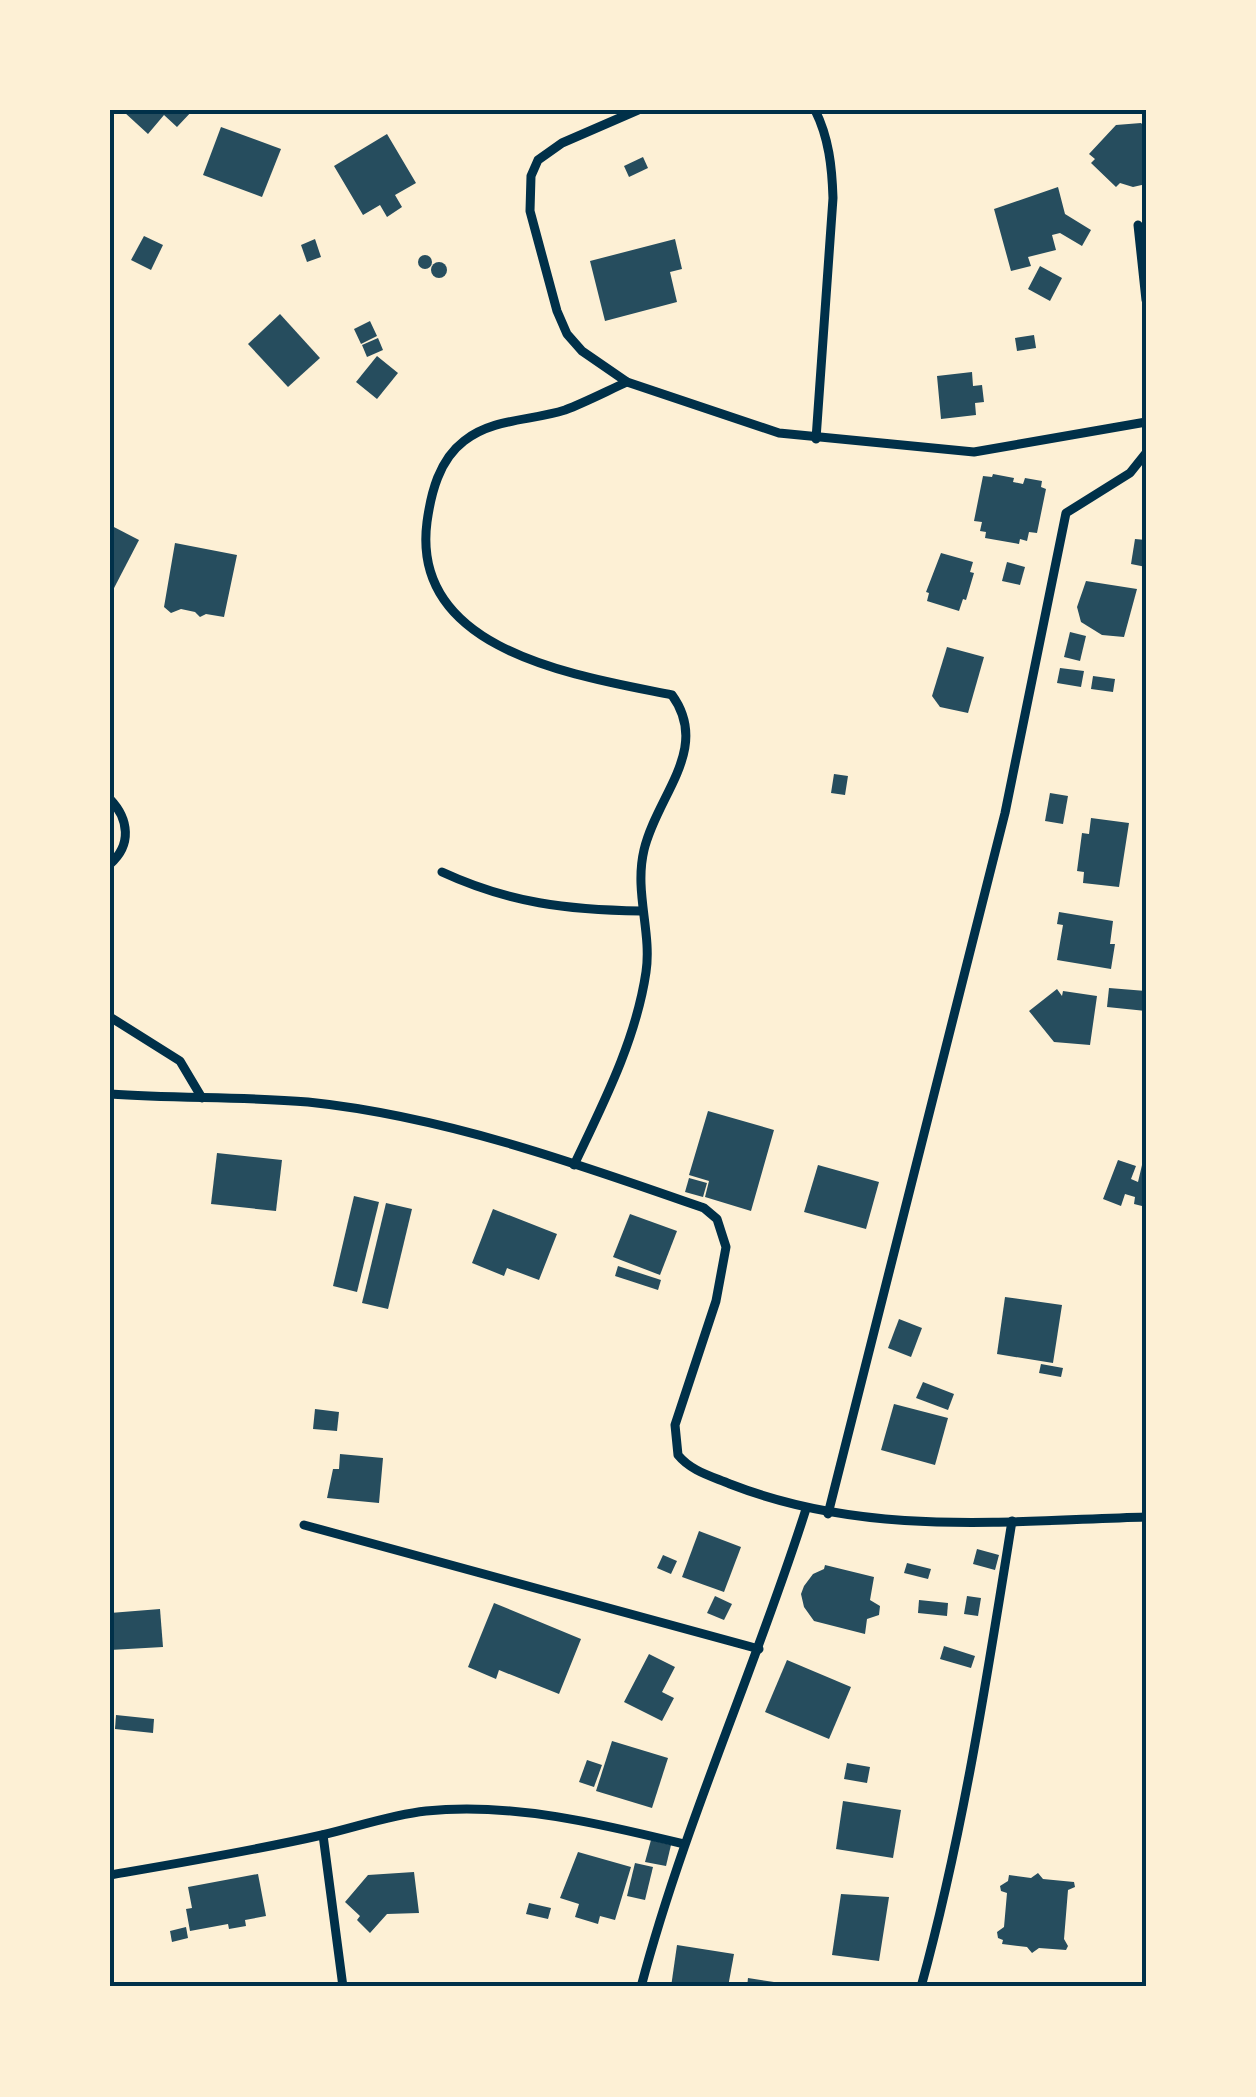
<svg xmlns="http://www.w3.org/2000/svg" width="1256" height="2097" viewBox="0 0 1256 2097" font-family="'Alegreya Sans',sans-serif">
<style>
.building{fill:#264d5e}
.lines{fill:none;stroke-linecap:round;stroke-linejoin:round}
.minor{stroke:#003049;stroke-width:9}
.neatline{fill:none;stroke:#003049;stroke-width:4}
</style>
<rect width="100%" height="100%" fill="#fdf0d5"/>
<g class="building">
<path d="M126,110H193L177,127L164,115L148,134L124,112Z"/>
<path d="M1141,123L1146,128V184L1133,187L1120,183L1116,187L1091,163L1095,159L1089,154L1116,125Z"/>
<path d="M221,127L281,149L262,197L203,175Z"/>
<path d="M387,134L416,183L395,195L402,207L387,217L380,205L363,215L334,166Z"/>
<path d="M643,157L648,168L629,177L624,166Z"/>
<path d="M1058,187L1065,214L1091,230L1082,246L1060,233L1052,235L1056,250L1028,257L1031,266L1011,271L994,209Z"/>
<path d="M144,236L163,245L151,270L131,260Z"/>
<path d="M315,239L321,257L307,262L301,245Z"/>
<path d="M675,239L682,269L670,272L677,302L605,321L590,261Z"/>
<circle cx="425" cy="262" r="7"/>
<circle cx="439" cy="270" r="8"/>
<path d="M1040,266L1062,278L1050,301L1028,289Z"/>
<path d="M280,314L320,358L288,387L248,344Z"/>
<path d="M370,321L377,336L361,344L354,329Z"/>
<path d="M1034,335L1036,348L1017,351L1015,338Z"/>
<path d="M378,338L383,350L367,357L362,345Z"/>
<path d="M377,356L398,373L377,399L356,382Z"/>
<path d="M972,372L973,386L982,385L984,402L975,403L976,415L941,419L937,376Z"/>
<path d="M993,474L1014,478L1013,482L1023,484L1025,478L1042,481L1041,487L1046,489L1037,533L1029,532L1027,541L1020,539L1019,544L985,538L986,532L980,531L982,522L974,521L983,476L992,477Z"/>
<path d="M110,525L139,540L113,590L110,589Z"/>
<path d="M1135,539L1146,540V567L1131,564Z"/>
<path d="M175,543L237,555L224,617L206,614L200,617L195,612L181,609L171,613L164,607Z"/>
<path d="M941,553L973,562L970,572L974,573L966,600L963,599L959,611L927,601L929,593L926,592Z"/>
<path d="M1007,562L1025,567L1020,585L1002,581Z"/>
<path d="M1086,581L1137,589L1124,637L1102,635L1081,622L1077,607Z"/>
<path d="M1070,632L1086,636L1080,661L1064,657Z"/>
<path d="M947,647L984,657L968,713L940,707L932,696Z"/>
<path d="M1060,668L1084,671L1081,687L1057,683Z"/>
<path d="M1093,676L1115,679L1113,692L1091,689Z"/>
<path d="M834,774L848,776L845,795L831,793Z"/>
<path d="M1050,793L1068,796L1063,824L1045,821Z"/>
<path d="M1091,818L1129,823L1119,887L1083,883L1084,872L1077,871L1082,833L1089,834Z"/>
<path d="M1059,912L1113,921L1110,944H1115L1111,969L1057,960L1063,925L1057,924Z"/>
<path d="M1109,988L1146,991V1011L1107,1007Z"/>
<path d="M1057,989L1062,996L1063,991L1097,996L1090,1045L1054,1042L1029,1011Z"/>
<path d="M708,1111L774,1130L751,1211L705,1197L709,1181L689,1175Z"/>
<path d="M217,1153L282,1160L276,1211L211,1204Z"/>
<path d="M1118,1160L1136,1166L1131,1179L1138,1182L1142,1165L1146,1166V1207L1134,1204L1135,1197L1125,1194L1121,1206L1103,1199Z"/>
<path d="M818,1165L879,1182L866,1229L804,1212Z"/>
<path d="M689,1178L707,1183L703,1197L685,1192Z"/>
<path d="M354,1196L379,1202L357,1292L333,1286Z"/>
<path d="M386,1203L412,1209L388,1309L362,1303Z"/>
<path d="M493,1209L557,1234L539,1280L507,1268L504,1276L472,1263Z"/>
<path d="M630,1214L677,1231L660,1275L613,1257Z"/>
<path d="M618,1266L661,1280L658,1290L615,1276Z"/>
<path d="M1005,1297L1062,1305L1053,1363L997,1354Z"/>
<path d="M899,1319L922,1328L911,1357L888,1348Z"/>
<path d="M1041,1364L1063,1368L1061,1377L1039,1373Z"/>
<path d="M923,1382L954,1394L948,1410L916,1398Z"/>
<path d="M894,1404L948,1418L935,1465L881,1450Z"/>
<path d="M315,1409L339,1412L337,1431L313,1429Z"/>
<path d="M340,1454L383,1458L379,1503L327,1498L333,1469H339Z"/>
<path d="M699,1531L741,1547L724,1592L682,1577Z"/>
<path d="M977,1549L999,1555L995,1570L973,1564Z"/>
<path d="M663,1555L677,1561L671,1574L657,1568Z"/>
<path d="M907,1563L931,1569L928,1579L904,1573Z"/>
<path d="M825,1565L874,1577L870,1600L880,1606L879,1615L867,1619L865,1634L814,1621L804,1607L801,1594L804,1586L813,1574L824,1569Z"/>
<path d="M715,1596L732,1604L724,1620L707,1613Z"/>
<path d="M967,1596L981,1598L978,1616L964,1614Z"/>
<path d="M919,1600L948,1603L947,1616L918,1613Z"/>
<path d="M494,1603L581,1639L559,1694L499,1670L496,1679L468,1667Z"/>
<path d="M160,1609L163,1647L110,1650V1613Z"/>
<path d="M944,1646L975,1656L971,1668L940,1659Z"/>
<path d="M649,1654L675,1667L662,1692L674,1698L662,1721L624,1702Z"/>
<path d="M787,1660L851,1687L829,1739L765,1712Z"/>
<path d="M116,1715L154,1719L153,1733L115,1729Z"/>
<path d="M612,1741L668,1758L652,1808L596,1791Z"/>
<path d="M587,1760L602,1765L594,1787L579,1782Z"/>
<path d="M847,1763L870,1767L867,1783L844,1779Z"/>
<path d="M843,1801L901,1810L893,1858L836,1849Z"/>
<path d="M651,1840L671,1845L666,1866L645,1862Z"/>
<path d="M578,1852L631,1867L615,1920L600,1916L598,1924L575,1917L579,1904L560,1898Z"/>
<path d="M635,1863L653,1867L645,1900L627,1896Z"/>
<path d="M414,1872L419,1913L387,1914L370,1933L357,1920L360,1916L345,1902L368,1875Z"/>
<path d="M1038,1873L1043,1879L1074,1882L1075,1887L1068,1890L1064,1939L1068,1946L1066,1950L1039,1948L1032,1953L1027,1947L1002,1944L1003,1940L998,1938L997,1932L1004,1927L1007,1893L1001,1891L1000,1886L1008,1881L1009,1875L1031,1878Z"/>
<path d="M258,1874L266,1916L245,1920L246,1926L229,1929L228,1924L190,1931L186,1909L192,1908L188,1887Z"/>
<path d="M841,1894L889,1897L879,1961L832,1955Z"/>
<path d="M529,1903L551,1908L548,1919L526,1914Z"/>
<path d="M186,1927L188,1938L172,1942L170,1931Z"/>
<path d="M677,1945L734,1954L728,1987H671Z"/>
<path d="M748,1978L774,1982L773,1987H747Z"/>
</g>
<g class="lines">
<g class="minor">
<path d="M638,110L562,143L538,160L531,176L530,211L557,311L567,334L582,351L627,382L779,433L974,452L1146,422"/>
<path d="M815,110C829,138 832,167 833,198L816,439"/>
<path d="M1138,225L1146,300"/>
<path d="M110,799C129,819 132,845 110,864"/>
<path d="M442,872C509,903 568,910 641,911"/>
<path d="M110,1017L180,1061L202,1098"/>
<path d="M110,1094C176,1099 242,1096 308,1102C443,1116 576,1163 704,1208L717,1219L726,1247L716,1301L675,1425L678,1455C691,1471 711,1476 730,1484C866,1537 1004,1521 1146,1517"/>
<path d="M574,1165C603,1104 636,1040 646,972C652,932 634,892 644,850C657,795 711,749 672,695C579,676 410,652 427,522C431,493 439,460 464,441C493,418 531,421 565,410C586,402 607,391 627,382"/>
<path d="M828,1514L1005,813L1066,513L1130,473L1146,453"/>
<path d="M304,1525L759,1649"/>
<path d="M323,1835L343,1987"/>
<path d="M110,1875C180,1863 252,1851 322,1835C357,1827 390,1815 426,1811C512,1802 602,1824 684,1844"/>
<path d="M641,1987C684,1824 755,1670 806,1509"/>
<path d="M921,1987C963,1834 987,1677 1012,1521"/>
</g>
</g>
<rect width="1256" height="2097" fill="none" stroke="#fdf0d5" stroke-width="225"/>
<rect x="112" y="112" width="1032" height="1872" class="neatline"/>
</svg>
